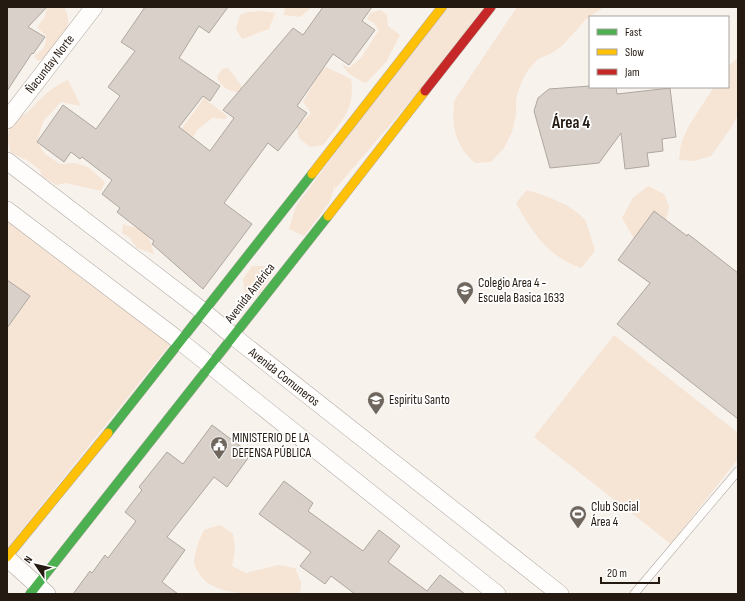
<svg xmlns="http://www.w3.org/2000/svg" width="745" height="601" viewBox="0 0 745 601" font-family="'Sofia Sans Condensed',sans-serif">
<style>
.green{fill:#f6e4d5}
.building{fill:#d9d0c9;stroke:#aea7a0}
.lines{fill:none;stroke-linecap:round;stroke-linejoin:round}
.lane-casing{stroke:#aea7a0;stroke-width:9}
.street-casing{stroke:#aea7a0;stroke-width:18}
.fast-casing{stroke:#aea7a0;stroke-width:10}
.slow-casing{stroke:#aea7a0;stroke-width:10}
.jam-casing{stroke:#aea7a0;stroke-width:10}
.lane{stroke:#fefdfc;stroke-width:8}
.street{stroke:#fefdfc;stroke-width:17}
.fast{stroke:#4caf50;stroke-width:9}
.slow{stroke:#ffc107;stroke-width:9}
.jam{stroke:#c62828;stroke-width:9}
.labels{text-anchor:middle;dominant-baseline:central;stroke-width:3.5;stroke-linejoin:round;paint-order:stroke}
.street-label{font-size:13px;fill:#251a11;stroke:#fff}
.poi-label{font-size:13px;fill:#251a11;stroke:#fff;text-anchor:start}
.district-label{font-size:17px;font-weight:bold;fill:#251a11;stroke:#fff}
</style>
<rect width="100%" height="100%" fill="#f8f2ec"/>
<g class="green">
<path d="M47,7H64C72,22 68,32 58,45C51,53 48,58 38,61L34,56C42,51 47,46 46,36L37,27L45,17Z"/>
<path d="M285,7H312L300,17L284,15Z"/>
<path d="M444,7H491L335,189V185L329,203L304,236L289,229L296,206Z"/>
<path d="M517,7H604L586,19L564,44L552,53L538,59L528,70L521,83L516,99V114L512,132L504,148L491,162L475,163C455,144 452,129 454,101Z"/>
<path d="M380,10L387,15L388,26L400,35L386,62L366,83C357,80 346,73 342,64L349,68L361,58L379,30L374,23L367,19L370,13Z"/>
<path d="M262,11L275,13L269,29L242,39L236,29L240,15L248,12Z"/>
<path d="M738,57V115L732,126L711,156L694,161L679,160L681,144L688,127L714,87H728V67Z"/>
<path d="M326,67L351,79C356,109 340,123 323,145L310,147L299,138L297,127L311,113L303,102L321,71Z"/>
<path d="M228,68L241,85L244,93C232,92 221,89 217,77L222,69Z"/>
<path d="M68,80L81,106L61,102L44,120L37,142L45,154L60,164L75,163L88,167L105,182L101,191L66,183L56,185L42,176L39,169L27,160L11,153C7,142 6,128 16,119C20,115 26,115 29,111C41,98 51,87 68,80Z"/>
<path d="M204,98L227,116L226,119L212,118L197,130L194,136L187,137L178,134Z"/>
<path d="M648,186L664,194L669,207L666,220L634,239L622,218L633,198Z"/>
<path d="M527,190C546,196 571,204 584,219C587,222 593,245 595,251L581,268C547,256 533,233 516,203Z"/>
<path d="M7,215L172,342L7,548Z"/>
<path d="M123,224C148,232 147,229 154,254L137,248L129,237L122,233Z"/>
<path d="M252,266H265L271,276L260,293L245,294L243,279Z"/>
<path d="M614,335L738,433V459L671,544L534,437Z"/>
<path d="M220,525L233,534L235,550L232,566L246,573L278,565L295,568L301,583L300,594C274,594 213,600 199,573C197,570 194,566 194,562C195,551 199,540 204,530Z"/>
</g>
<g class="building">
<path d="M7,7H47L28,27L45,37L33,54L32,53L7,91Z"/>
<path d="M145,7H228L209,33L199,26L179,58L220,86L210,101L203,96L179,127L210,151L234,118L223,110L293,28L303,35L323,7H372L362,21L375,30L349,65L333,54L297,106L307,113L297,127L278,151L268,143L224,203L252,224L203,289L152,244L154,241L117,212L120,208L102,194L112,180L82,157L80,159L71,152L64,162L37,142L63,105L96,129L120,96L108,87L135,51L121,42Z"/>
<path d="M590,86L616,87L617,94L670,88L676,137L662,139L663,151L647,153L649,166L625,169L621,133L599,163L550,168L534,111L538,98L549,89Z"/>
<path d="M654,211L687,236L688,234L738,273V419L617,324L650,283L618,260Z"/>
<path d="M7,280L30,296L7,328Z"/>
<path d="M212,425L251,454L227,487L214,477L167,537L185,550L162,582L178,594H73L90,571L92,573L105,555L108,558L136,521L125,512L142,490L139,487L167,452L183,464Z"/>
<path d="M284,481L313,503L308,511L363,551L379,530L400,546L388,562L427,591L440,575L465,594H355L331,576L325,584L300,566L311,552L259,514Z"/>
</g>
<g class="lines">
<g class="lane-casing">
<path id="lane" d="M634,594L738,471"/>
</g>
<g class="street-casing">
<g id="street">
<path d="M7,120L94,7"/>
<path d="M7,161L204,312L233,336L560,594"/>
<path d="M7,210L181,342L497,594"/>
<path d="M7,558L47,594"/>
</g>
</g>
<g class="fast-casing">
<g id="fast">
<path d="M108,433L312,174"/>
<path d="M30,594L328,216"/>
</g>
</g>
<g class="slow-casing">
<g id="slow">
<path d="M312,174L442,7"/>
<path d="M328,216L425,91"/>
<path d="M7,557L108,433"/>
</g>
</g>
<g class="jam-casing">
<path id="jam" d="M425,91L491,7"/>
</g>
<use href="#lane" class="lane"/>
<use href="#street" class="street"/>
<use href="#fast" class="fast"/>
<use href="#slow" class="slow"/>
<use href="#jam" class="jam"/>
</g>
<defs>
<g id="school-pin" transform="scale(0.9)"><path d="M0 17L-7.5 6A9.5 9.5 0 1 1 7.5 6Z" fill="#6f665e" stroke="#fff"/><path d="M0-5L7-2L0 1L-7-2ZM-4 1L0 2.5L4 1V4Q0 6-4 4Z" fill="#fff"/></g>
<g id="civic-pin" transform="scale(0.9)"><path d="M0 17L-7.5 6A9.5 9.5 0 1 1 7.5 6Z" fill="#6f665e" stroke="#fff"/><path d="M-.6-6.5H3V-4.5H.6V-3L4-1V1h2V6H-6V1h2V-1L-.6-3ZM-1.2 2.5V6h2.4V2.5Z" fill="#fff"/></g>
<g id="stadium-pin" transform="scale(0.9)"><path d="M0 17L-7.5 6A9.5 9.5 0 1 1 7.5 6Z" fill="#6f665e" stroke="#fff"/><path d="M0-5a6.5 5 0 1 0 0 10a6.5 5 0 1 0 0-10ZM-3.5-1.8h7v3.6h-7Z" fill="#fff"/></g>
</defs>
<g fill-rule="evenodd">
<use href="#school-pin" x="465" y="290"/>
<use href="#school-pin" x="376" y="400"/>
<use href="#civic-pin" x="219" y="445"/>
<use href="#stadium-pin" x="578" y="514"/>
</g>
<g class="labels">
<g class="street-label">
<text transform="translate(50 64) rotate(-52)">Ñacunday Norte</text>
<text transform="translate(250 293) rotate(-52)">Avenida América</text>
<text transform="translate(284 377) rotate(38)">Avenida Comuneros</text>
</g>
<g class="poi-label">
<text x="478" y="283">Colegio Area 4 -<tspan x="478" dy="15">Escuela Basica 1633</tspan></text>
<text x="389" y="400">Espiritu Santo</text>
<text x="232" y="438">MINISTERIO DE LA<tspan x="232" dy="15">DEFENSA PÚBLICA</tspan></text>
<text x="591" y="507">Club Social<tspan x="591" dy="15">Área 4</tspan></text>
</g>
<g class="district-label">
<text x="571" y="123">Área 4</text>
</g>
</g>
<rect width="745" height="601" fill="none" stroke="#251a11" stroke-width="16"/>
<rect x="589" y="16" width="140" height="72" fill="#ffffff" stroke="#a8a3a0"/>
<rect x="597" y="29" width="20" height="6" fill="#4caf50" stroke="#a8a3a0"/>
<text x="625" y="36" font-size="12" fill="#251a11">Fast</text>
<rect x="597" y="49" width="20" height="6" fill="#ffc107" stroke="#a8a3a0"/>
<text x="625" y="56" font-size="12" fill="#251a11">Slow</text>
<rect x="597" y="69" width="20" height="6" fill="#c62828" stroke="#a8a3a0"/>
<text x="625" y="76" font-size="12" fill="#251a11">Jam</text>
<g transform="translate(36 565) rotate(304)" stroke="#ffffff" stroke-width="3" paint-order="stroke">
<path d="M0-3L7 15L0 10L-7 15Z" fill="#251a11"/>
<text y="-6" font-size="11" font-weight="bold" text-anchor="middle" fill="#251a11">N</text>
</g>
<path d="M601 577v6h58v-6" fill="none" stroke="#251a11" stroke-width="2"/>
<text x="607" y="577" font-size="12" fill="#251a11" stroke="#ffffff" stroke-width="3" paint-order="stroke">20 m</text>
</svg>
